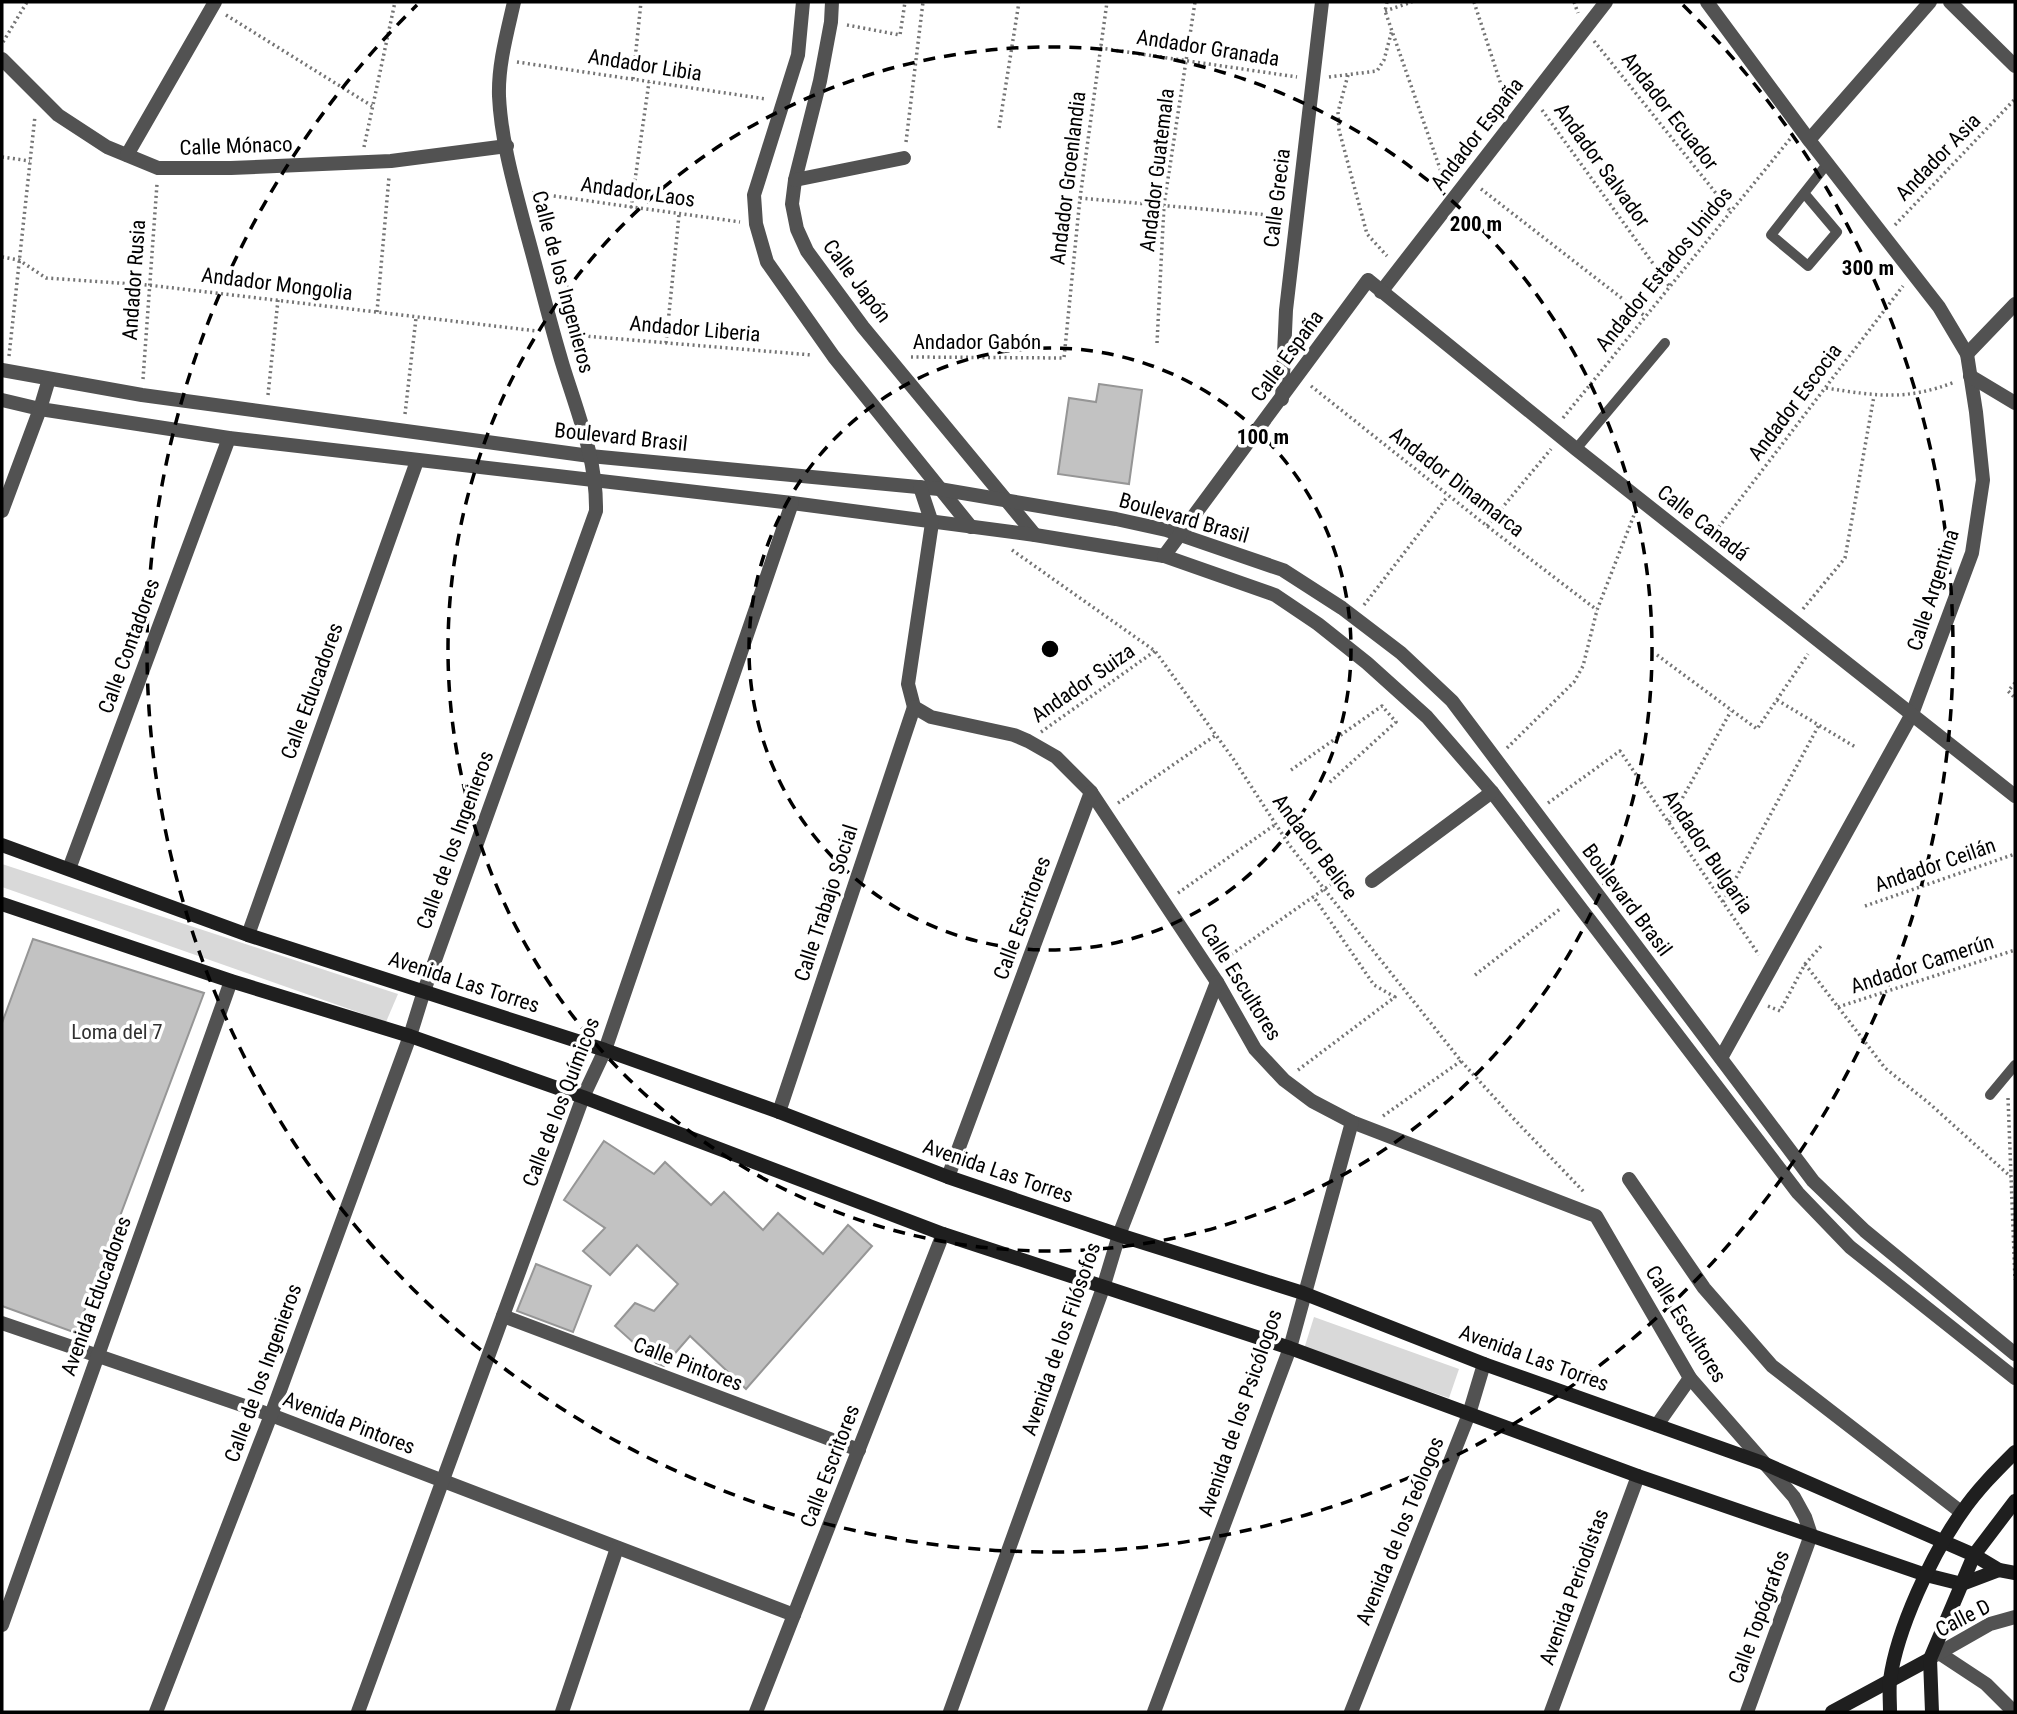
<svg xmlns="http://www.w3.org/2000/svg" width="2017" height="1714" viewBox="0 0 2017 1714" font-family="'Roboto Condensed',sans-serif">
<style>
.green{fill:#d9d9d9}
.building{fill:#c2c2c2;stroke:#969696;stroke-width:2}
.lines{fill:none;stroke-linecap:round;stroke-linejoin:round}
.path{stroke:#747474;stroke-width:3.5;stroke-dasharray:2 3.5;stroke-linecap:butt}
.lane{stroke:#525252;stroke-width:10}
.street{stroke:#525252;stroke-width:14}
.secondary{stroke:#1f1f1f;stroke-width:14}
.ring{fill:none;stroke:#000;stroke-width:3.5;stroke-dasharray:12 9}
.labels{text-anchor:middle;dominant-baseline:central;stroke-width:7;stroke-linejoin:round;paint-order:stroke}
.street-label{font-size:21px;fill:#000;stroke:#fff}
.park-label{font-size:21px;fill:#303030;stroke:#fff}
.centre{fill:#000;stroke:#fff;stroke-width:3.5}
.ring-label{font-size:21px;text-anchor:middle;font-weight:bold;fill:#000;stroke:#fff;stroke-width:7;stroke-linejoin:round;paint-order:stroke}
</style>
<rect width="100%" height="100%" fill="#fff"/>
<g class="green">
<path d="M2,864L398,994L386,1022L2,887Z"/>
<path d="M1314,1317L1459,1369L1449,1398L1304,1349Z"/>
</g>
<g class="building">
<path d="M1099,384L1142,390L1129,484L1058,474L1069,398L1096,402Z"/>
<path d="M33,939L204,993L76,1333L2,1306V1023Z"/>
<path d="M604,1141L654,1174L665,1162L711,1205L724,1192L763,1230L778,1213L823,1254L848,1225L872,1246L746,1389L690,1336L664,1366L656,1363L615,1326L635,1303L654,1311L678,1284L637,1245L610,1275L583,1251L605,1228L564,1200Z"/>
<path d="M536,1264L591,1286L573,1332L517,1311Z"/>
</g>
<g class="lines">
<g class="path">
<path d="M1387,2L1385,11L1445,183"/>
<path d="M1474,2L1507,103"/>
<path d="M1574,2L1578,13"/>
<path d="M1385,11L1412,2"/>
<path d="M226,15L372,106"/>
<path d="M847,25L900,35L905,2"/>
<path d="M1594,41L1731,212"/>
<path d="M3,42L27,2"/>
<path d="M1100,48L1297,77"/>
<path d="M517,62L766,99"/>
<path d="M1348,75L1338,112L1339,130L1367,234L1387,256"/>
<path d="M1329,77L1377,71L1384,60L1392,30"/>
<path d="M633,79L641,2"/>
<path d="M1542,110L1670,287"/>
<path d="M999,128L1019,2"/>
<path d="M906,142L923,2"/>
<path d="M364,147L395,2"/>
<path d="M2,157L30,161"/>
<path d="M1481,189L1646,317"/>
<path d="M532,193L740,222"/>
<path d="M1080,198L1280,216"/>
<path d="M631,208L649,82"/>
<path d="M1895,225L2015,99"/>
<path d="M2,257L19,260L46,278L148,285L537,331"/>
<path d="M377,312L389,177"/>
<path d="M572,335L812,355"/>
<path d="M666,343L679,215"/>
<path d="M1157,343L1164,205L1195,2"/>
<path d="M9,356L35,116"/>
<path d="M911,357L1064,358L1080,198L1107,2"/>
<path d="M143,379L157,184"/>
<path d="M1311,386L1487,526L1597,610"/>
<path d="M1826,388C1877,396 1905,401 1955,382"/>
<path d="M268,395L278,300"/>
<path d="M405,414L416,318"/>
<path d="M1563,418L1790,139"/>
<path d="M1487,526L1551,449"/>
<path d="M1712,536L1903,286"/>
<path d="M1012,550L1155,651L1234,760L1290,846L1461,1061L1513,1118L1584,1192"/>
<path d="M1364,605L1448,496"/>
<path d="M1803,609L1845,558L1874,396"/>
<path d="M1657,655L1757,729L1808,654"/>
<path d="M2015,683L2008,691L2015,698"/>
<path d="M1777,700L1857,748"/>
<path d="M1041,732L1155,651"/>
<path d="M1507,748L1574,682L1583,666L1597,610L1634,515"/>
<path d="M1291,770L1382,706L1396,722L1329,783"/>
<path d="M1118,803L1216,735"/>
<path d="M1548,803L1620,751L1759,955"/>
<path d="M1669,822L1731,711"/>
<path d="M1178,893L1276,824"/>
<path d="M1723,902L1819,725"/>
<path d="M1865,906L2015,854"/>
<path d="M1222,961L1340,878"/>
<path d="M1805,964L1885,1068L1930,1104L2011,1177"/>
<path d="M1475,975L1560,909"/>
<path d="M1768,1006L1780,1011L1805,964L1823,944"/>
<path d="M1838,1007L2015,950"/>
<path d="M1298,1070L1395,997L1374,985L1313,896"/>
<path d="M2008,1098L2015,1280"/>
<path d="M1383,1116L1461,1061"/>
</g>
<g class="lane">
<path d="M1804,193L1837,232L1808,266L1771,235L1827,164"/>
<path d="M1576,449L1665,343"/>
<path d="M1990,1095L2015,1065"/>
</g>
<g class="street">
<path d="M803,2L798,55L754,195L756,224L767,262L834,357L971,527"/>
<path d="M832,2L831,22L820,81L795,180L792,204L797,229L807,251L863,327L1035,535"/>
<path d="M1707,2L1809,140L1939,307L1967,354L1976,412L1983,480L1972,553L1912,714L1721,1058"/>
<path d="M1950,2L2015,66"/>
<path d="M2,59L58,115L107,147L158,168H231L391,161L507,146"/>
<path d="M1809,140L1930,2"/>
<path d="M127,155L215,2"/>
<path d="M795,180L904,158"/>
<path d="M1381,292L1606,2"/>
<path d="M1967,354L2015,304"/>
<path d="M2,370L142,395L590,456L939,489L1116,519L1166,530L1283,570L1342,608L1401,653L1452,701L1813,1181L1865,1231L2015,1354"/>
<path d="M1970,376L2015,403"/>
<path d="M1282,399L1286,310L1322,2"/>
<path d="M2,400L40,409L229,438L792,503L1035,535L1164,556L1275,595L1318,624L1367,663L1427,717L1492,792L1798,1193L1850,1247L2015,1378"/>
<path d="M920,487L932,523L908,684L914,707L931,717L1014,735L1028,741L1056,757L1091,792L1217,982L1255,1049L1284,1080L1312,1101L1352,1122L1596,1216L1690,1378L1794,1497L1805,1517L1811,1535L1747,1712"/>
<path d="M2,511L40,409L49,379"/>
<path d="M1164,556L1368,280L1576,449L2015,796"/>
<path d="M69,869L229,438"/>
<path d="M1372,881L1492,792"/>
<path d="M248,935L417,461"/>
<path d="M779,1112L914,707"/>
<path d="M948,1177L1091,792"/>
<path d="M1629,1179L1704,1288L1772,1366L1961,1512"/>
<path d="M503,1316L859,1450"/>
<path d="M2,1323L271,1415L794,1615"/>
<path d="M1657,1425L1690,1378"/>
<path d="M2,1625L231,981"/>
<path d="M1939,1653L1986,1684L2014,1712"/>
<path d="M1932,1657L1990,1624L2015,1617"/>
<path d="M156,1712L271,1415L410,1036L424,991L596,511C597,460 578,414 563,366C549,320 538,273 525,227C514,185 501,140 499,96C498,65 507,33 514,2"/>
<path d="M358,1712L583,1097L605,1050L792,503"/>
<path d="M562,1712L617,1548"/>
<path d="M756,1712L943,1234"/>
<path d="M950,1712L1103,1288L1119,1235L1217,982"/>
<path d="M1154,1712L1290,1348L1352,1122"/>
<path d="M1351,1712L1469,1414L1484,1364"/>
<path d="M1551,1712L1638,1476"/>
</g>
<g class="secondary">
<path d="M2,845L248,935L605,1050L779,1112L948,1177L1119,1235L1303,1293L1484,1364L1763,1463L1974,1555L1999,1570L2015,1573"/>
<path d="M2,904L231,981L410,1036L583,1097L943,1234L1290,1348L1638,1476L1926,1575L1962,1584L1999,1570"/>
<path d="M1832,1712L1930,1659"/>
<path d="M1890,1712C1890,1702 1889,1690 1890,1680C1897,1629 1932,1554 1962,1512C1977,1490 1996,1471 2015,1452"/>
<path d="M1932,1712L1930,1659L1974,1555L2015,1501"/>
</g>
</g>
<g class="ring">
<circle cx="1050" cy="649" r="301"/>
<circle cx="1050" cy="649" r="602"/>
<path d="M1683 5A903 903 0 1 1 417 5"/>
</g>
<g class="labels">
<g class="street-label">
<text transform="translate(1208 48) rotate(9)">Andador Granada</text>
<text transform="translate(645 65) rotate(9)">Andador Libia</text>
<text transform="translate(1670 111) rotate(52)">Andador Ecuador</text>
<text transform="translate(1477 134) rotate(-52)">Andador España</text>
<text transform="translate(236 146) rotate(-2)">Calle Mónaco</text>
<text transform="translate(1938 157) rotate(-46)">Andador Asia</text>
<text transform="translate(1602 165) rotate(54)">Andador Salvador</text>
<text transform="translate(1157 170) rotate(-83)">Andador Guatemala</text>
<text transform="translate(1068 178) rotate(-83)">Andador Groenlandia</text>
<text transform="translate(638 192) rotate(8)">Andador Laos</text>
<text transform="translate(1277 198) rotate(-83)">Calle Grecia</text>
<text transform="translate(1664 269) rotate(-51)">Andador Estados Unidos</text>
<text transform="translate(134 280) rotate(-86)">Andador Rusia</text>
<text transform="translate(857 281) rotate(53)">Calle Japón</text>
<text transform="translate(563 282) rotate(75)">Calle de los Ingenieros</text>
<text transform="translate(277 284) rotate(7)">Andador Mongolia</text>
<text transform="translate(695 329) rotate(5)">Andador Liberia</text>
<text x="977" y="342">Andador Gabón</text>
<text transform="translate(1287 356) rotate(-54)">Calle España</text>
<text transform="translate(1795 402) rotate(-53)">Andador Escocia</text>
<text transform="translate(621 437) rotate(6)">Boulevard Brasil</text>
<text transform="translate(1457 482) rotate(38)">Andador Dinamarca</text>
<text transform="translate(1184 518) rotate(16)">Boulevard Brasil</text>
<text transform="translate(1703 523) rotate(38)">Calle Canadá</text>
<text transform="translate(1933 590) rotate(-72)">Calle Argentina</text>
<text transform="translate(129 646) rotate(-70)">Calle Contadores</text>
<text transform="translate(1083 683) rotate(-35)">Andador Suiza</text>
<text transform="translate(312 691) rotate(-70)">Calle Educadores</text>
<text transform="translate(455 840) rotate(-70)">Calle de los Ingenieros</text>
<text transform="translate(1315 847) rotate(53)">Andador Belice</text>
<text transform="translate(1708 852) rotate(56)">Andador Bulgaria</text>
<text transform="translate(1935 865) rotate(-19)">Andador Ceilán</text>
<text transform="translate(1627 900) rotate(53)">Boulevard Brasil</text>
<text transform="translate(826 903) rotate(-72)">Calle Trabajo Social</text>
<text transform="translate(1022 918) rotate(-70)">Calle Escritores</text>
<text transform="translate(1922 964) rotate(-18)">Andador Camerún</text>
<text transform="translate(464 982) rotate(18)">Avenida Las Torres</text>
<text transform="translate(1241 982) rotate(58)">Calle Escultores</text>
<text transform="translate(561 1102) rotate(-69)">Calle de los Químicos</text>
<text transform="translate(998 1171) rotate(19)">Avenida Las Torres</text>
<text transform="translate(96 1296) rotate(-70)">Avenida Educadores</text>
<text transform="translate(1686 1324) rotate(58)">Calle Escultores</text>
<text transform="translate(1061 1339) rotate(-71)">Avenida de los Filósofos</text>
<text transform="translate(1534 1358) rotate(20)">Avenida Las Torres</text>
<text transform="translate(688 1364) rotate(21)">Calle Pintores</text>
<text transform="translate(263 1373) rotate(-70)">Calle de los Ingenieros</text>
<text transform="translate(1240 1413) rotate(-71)">Avenida de los Psicólogos</text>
<text transform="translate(349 1423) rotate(21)">Avenida Pintores</text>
<text transform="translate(830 1466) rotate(-69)">Calle Escritores</text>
<text transform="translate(1400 1531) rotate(-68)">Avenida de los Teólogos</text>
<text transform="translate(1574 1587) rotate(-70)">Avenida Periodistas</text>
<text transform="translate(1759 1617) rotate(-70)">Calle Topógrafos</text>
<text transform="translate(1963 1618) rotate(-27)">Calle D</text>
</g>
<g class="park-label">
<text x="117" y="1032">Loma del 7</text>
</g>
</g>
<circle cx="1050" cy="649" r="10" class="centre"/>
<g class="ring-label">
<text x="1476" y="231">200 m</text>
<text x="1868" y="275">300 m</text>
<text x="1263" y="444">100 m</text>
</g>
<rect width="2017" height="1714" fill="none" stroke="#000000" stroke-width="7"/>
</svg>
